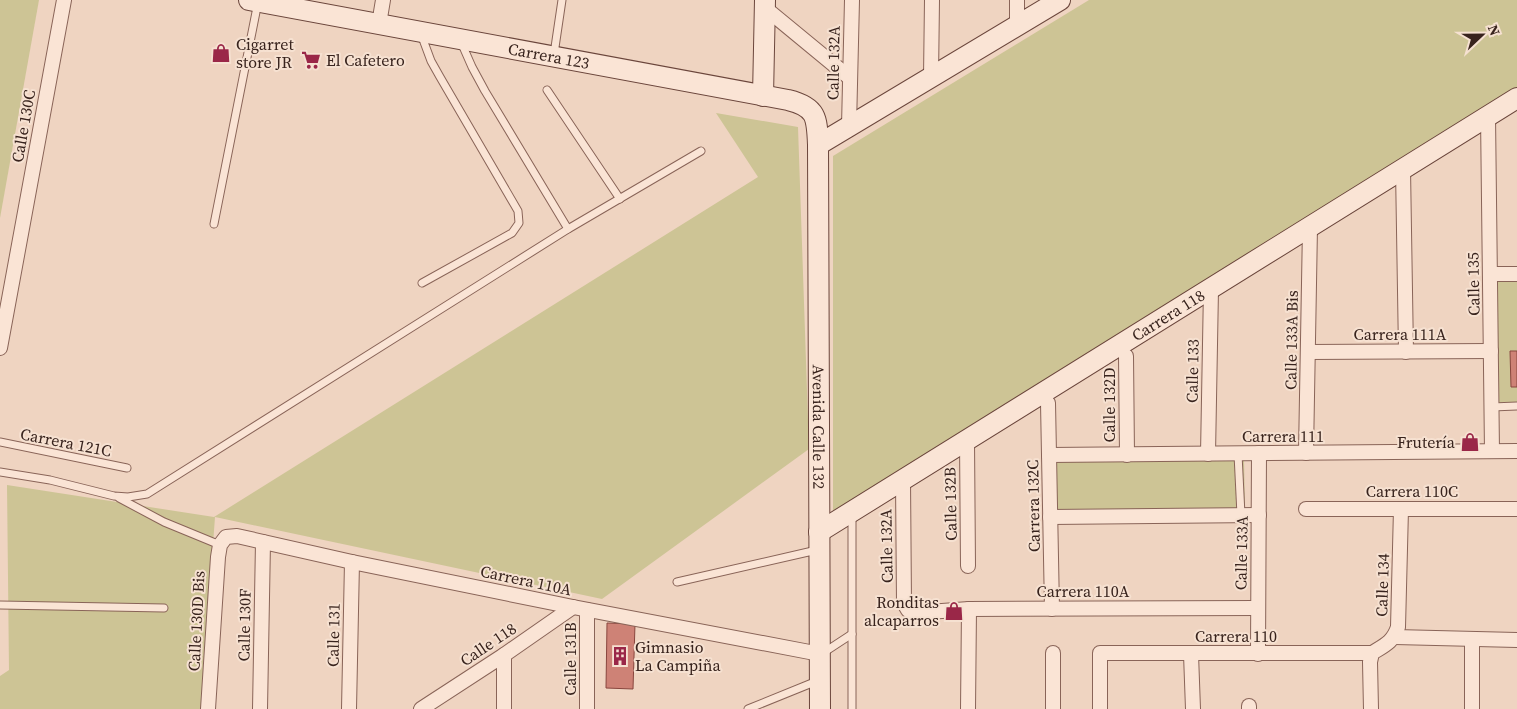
<svg xmlns="http://www.w3.org/2000/svg" width="1517" height="709" viewBox="0 0 1517 709" font-family="'Source Serif 4',serif">
<style>
.green{fill:#cdc495}
.building{fill:#ce8276;stroke:#89463e}
.lines{fill:none;stroke-linecap:round;stroke-linejoin:round}
.lane-casing{stroke:#896458;stroke-width:9}
.street-casing{stroke:#896458;stroke-width:16}
.secondary-casing{stroke:#6b463c;stroke-width:22}
.lane{stroke:#fae4d5;stroke-width:7}
.street{stroke:#fae4d5;stroke-width:14}
.secondary{stroke:#fae4d5;stroke-width:20}
.labels{text-anchor:middle;dominant-baseline:central;stroke-width:4;stroke-linejoin:round;paint-order:stroke}
.poi-label{font-size:16px;fill:#38231d;stroke:#f6e1d1;text-anchor:start}
.street-label{font-size:16px;fill:#38231d;stroke:#f6e1d1}
</style>
<rect width="100%" height="100%" fill="#efd4c1"/>
<g class="green">
<path d="M0,0H39L0,218Z"/>
<path d="M1089,0H1517V91L969,430L833,511V156Z"/>
<path d="M716,113L798,127L809,449L602,599L215,517L201,709H0V676L9,670L7,485L214,517L758,177Z"/>
<path d="M1490,274H1517V406L1492,407Z"/>
<path d="M1244,459L1245,509L1056,510V460Z"/>
</g>
<g class="building">
<path d="M1510,351H1517V387H1511Z"/>
<path d="M607,623L635,624L633,689L606,688Z"/>
</g>
<g class="lines">
<g class="lane-casing">
<g id="lane">
<path d="M421,34L431,61L440,77L518,211L519,223L512,233L422,283"/>
<path d="M461,42L472,67L485,91L568,229"/>
<path d="M554,54L562,0"/>
<path d="M547,90L620,199"/>
<path d="M214,224L258,2"/>
<path d="M1492,407L1517,406"/>
<path d="M0,442L127,468"/>
<path d="M1238,454L1241,515"/>
<path d="M0,472L50,480L114,496L128,497L147,494L568,229L701,151"/>
<path d="M119,498L164,522L220,545"/>
<path d="M677,582L817,550"/>
<path d="M0,605L164,608"/>
<path d="M823,653L852,634"/>
<path d="M748,709L817,681"/>
<path d="M852,709V514"/>
</g>
</g>
<g class="street-casing">
<g id="street">
<path d="M765,8L850,78"/>
<path d="M379,24L383,0"/>
<path d="M1017,26V0"/>
<path d="M931,77L932,0"/>
<path d="M1488,116L1492,451"/>
<path d="M849,126L852,0"/>
<path d="M1403,169L1406,352"/>
<path d="M1490,274H1517"/>
<path d="M0,348L64,0"/>
<path d="M1309,352L1491,351"/>
<path d="M1126,356L1127,455"/>
<path d="M1048,403L1052,609"/>
<path d="M967,441L968,566"/>
<path d="M1306,453L1310,227"/>
<path d="M1208,454L1211,289"/>
<path d="M1049,455L1517,451"/>
<path d="M903,480L904,603L908,610L915,613L969,609L1258,608"/>
<path d="M1306,509H1517"/>
<path d="M1050,517L1259,515"/>
<path d="M1395,637L1517,640"/>
<path d="M1472,639V709"/>
<path d="M1191,654L1193,709"/>
<path d="M1258,654L1259,453"/>
<path d="M1249,706V709"/>
<path d="M208,709L218,557L220,545L226,537L237,536L352,562L573,607L820,654"/>
<path d="M260,709L263,542"/>
<path d="M349,709L352,562"/>
<path d="M421,709L504,655L573,607"/>
<path d="M504,709V655"/>
<path d="M587,709V610"/>
<path d="M968,709L969,609"/>
<path d="M1053,709V653"/>
<path d="M1100,709V653H1372"/>
<path d="M1371,709L1370,662L1372,653C1385,645 1393,642 1398,627L1401,509"/>
</g>
</g>
<g class="secondary-casing">
<g id="secondary">
<path id="s1" d="M249,0L788,100C817,107 817,118 818,145L820,709"/>
<path d="M763,96L765,0"/>
<path d="M818,145L1060,0"/>
<path id="s2" d="M819,532L1517,98"/>
</g>
</g>
<use href="#lane" class="lane"/>
<use href="#street" class="street"/>
<use href="#secondary" class="secondary"/>
</g>
<defs>
<g id="shop-bare" transform="scale(1.5)"><path d="M-5-2.5h2.3a2.7 3.5 0 0 1 5.4 0H5L5.5 6h-11ZM-1.5-2.5h3a1.5 2.3 0 0 0-3 0Z" fill="#9a2748" stroke="#f6e1d1" stroke-width="2.5" paint-order="stroke"/></g>
<g id="supermarket-bare" transform="scale(1.5)"><path d="M-6-5.5h2.5l.6 2H6L4.5 2H-2.5L-4.4-4H-6ZM-1.5 3.2a1.3 1.3 0 1 0 .1 0ZM3 3.2a1.3 1.3 0 1 0 .1 0Z" fill="#9a2748" stroke="#f6e1d1" stroke-width="2.5" paint-order="stroke"/></g>
<g id="building-bare" transform="scale(1.5)"><path d="M-4-6H4V6H1V3H-1V6H-4ZM-2.5-4.3h1.7v1.8h-1.7ZM.8-4.3h1.7v1.8H.8ZM-2.5-1h1.7V.8h-1.7ZM.8-1h1.7V.8H.8Z" fill="#9a2748" stroke="#f6e1d1" stroke-width="2.5" paint-order="stroke"/></g>
</defs>
<g fill-rule="evenodd">
<use href="#shop-bare" x="221" y="53"/>
<use href="#supermarket-bare" x="311" y="60"/>
<use href="#shop-bare" x="1470" y="442"/>
<use href="#shop-bare" x="954" y="611"/>
<use href="#building-bare" x="620" y="656"/>
</g>
<g class="labels">
<g class="poi-label">
<text x="236" y="44">Cigarret<tspan x="236" dy="18">store JR</tspan></text>
<text x="326" y="60">El Cafetero</text>
<text x="1455" y="442" text-anchor="end">Frutería</text>
<text x="939" y="602" text-anchor="end">Ronditas<tspan x="939" dy="18">alcaparros</tspan></text>
<text x="635" y="647">Gimnasio<tspan x="635" dy="18">La Campiña</tspan></text>
</g>
<g class="street-label">
<text stroke="none"><textPath href="#s1" startOffset="305">Carrera 123</textPath></text>
<text transform="translate(833 63) rotate(-89)">Calle 132A</text>
<text transform="translate(23 126) rotate(-80)">Calle 130C</text>
<text transform="translate(1473 284) rotate(-91)">Calle 135</text>
<text stroke="none"><textPath href="#s2" startOffset="411">Carrera 118</textPath></text>
<text x="1400" y="334">Carrera 111A</text>
<text transform="translate(1291 340) rotate(-89)">Calle 133A Bis</text>
<text transform="translate(1192 371) rotate(-89)">Calle 133</text>
<text transform="translate(1109 405) rotate(-90)">Calle 132D</text>
<text stroke="none"><textPath href="#s1" startOffset="891">Avenida Calle 132</textPath></text>
<text x="1283" y="436">Carrera 111</text>
<text transform="translate(66 442) rotate(11)">Carrera 121C</text>
<text x="1412" y="491">Carrera 110C</text>
<text transform="translate(950 504) rotate(-91)">Calle 132B</text>
<text transform="translate(1033 506) rotate(-91)">Carrera 132C</text>
<text transform="translate(886 546) rotate(-91)">Calle 132A</text>
<text transform="translate(1241 553) rotate(-89)">Calle 133A</text>
<text transform="translate(526 580) rotate(12)">Carrera 110A</text>
<text transform="translate(1382 585) rotate(-88)">Calle 134</text>
<text x="1083" y="591">Carrera 110A</text>
<text transform="translate(196 621) rotate(-87)">Calle 130D Bis</text>
<text transform="translate(244 625) rotate(-89)">Calle 130F</text>
<text transform="translate(333 635) rotate(-89)">Calle 131</text>
<text x="1236" y="636">Carrera 110</text>
<text transform="translate(488 644) rotate(-34)">Calle 118</text>
<text transform="translate(570 659) rotate(-90)">Calle 131B</text>
</g>
</g>
<g transform="translate(1482 35) rotate(68)" stroke="#f6e1d1" stroke-width="4" paint-order="stroke">
<path d="M0-4L9 19L0 12L-9 19Z" fill="#38231d"/>
<text y="-8" font-size="14" font-weight="bold" text-anchor="middle" fill="#38231d">N</text>
</g>
</svg>
